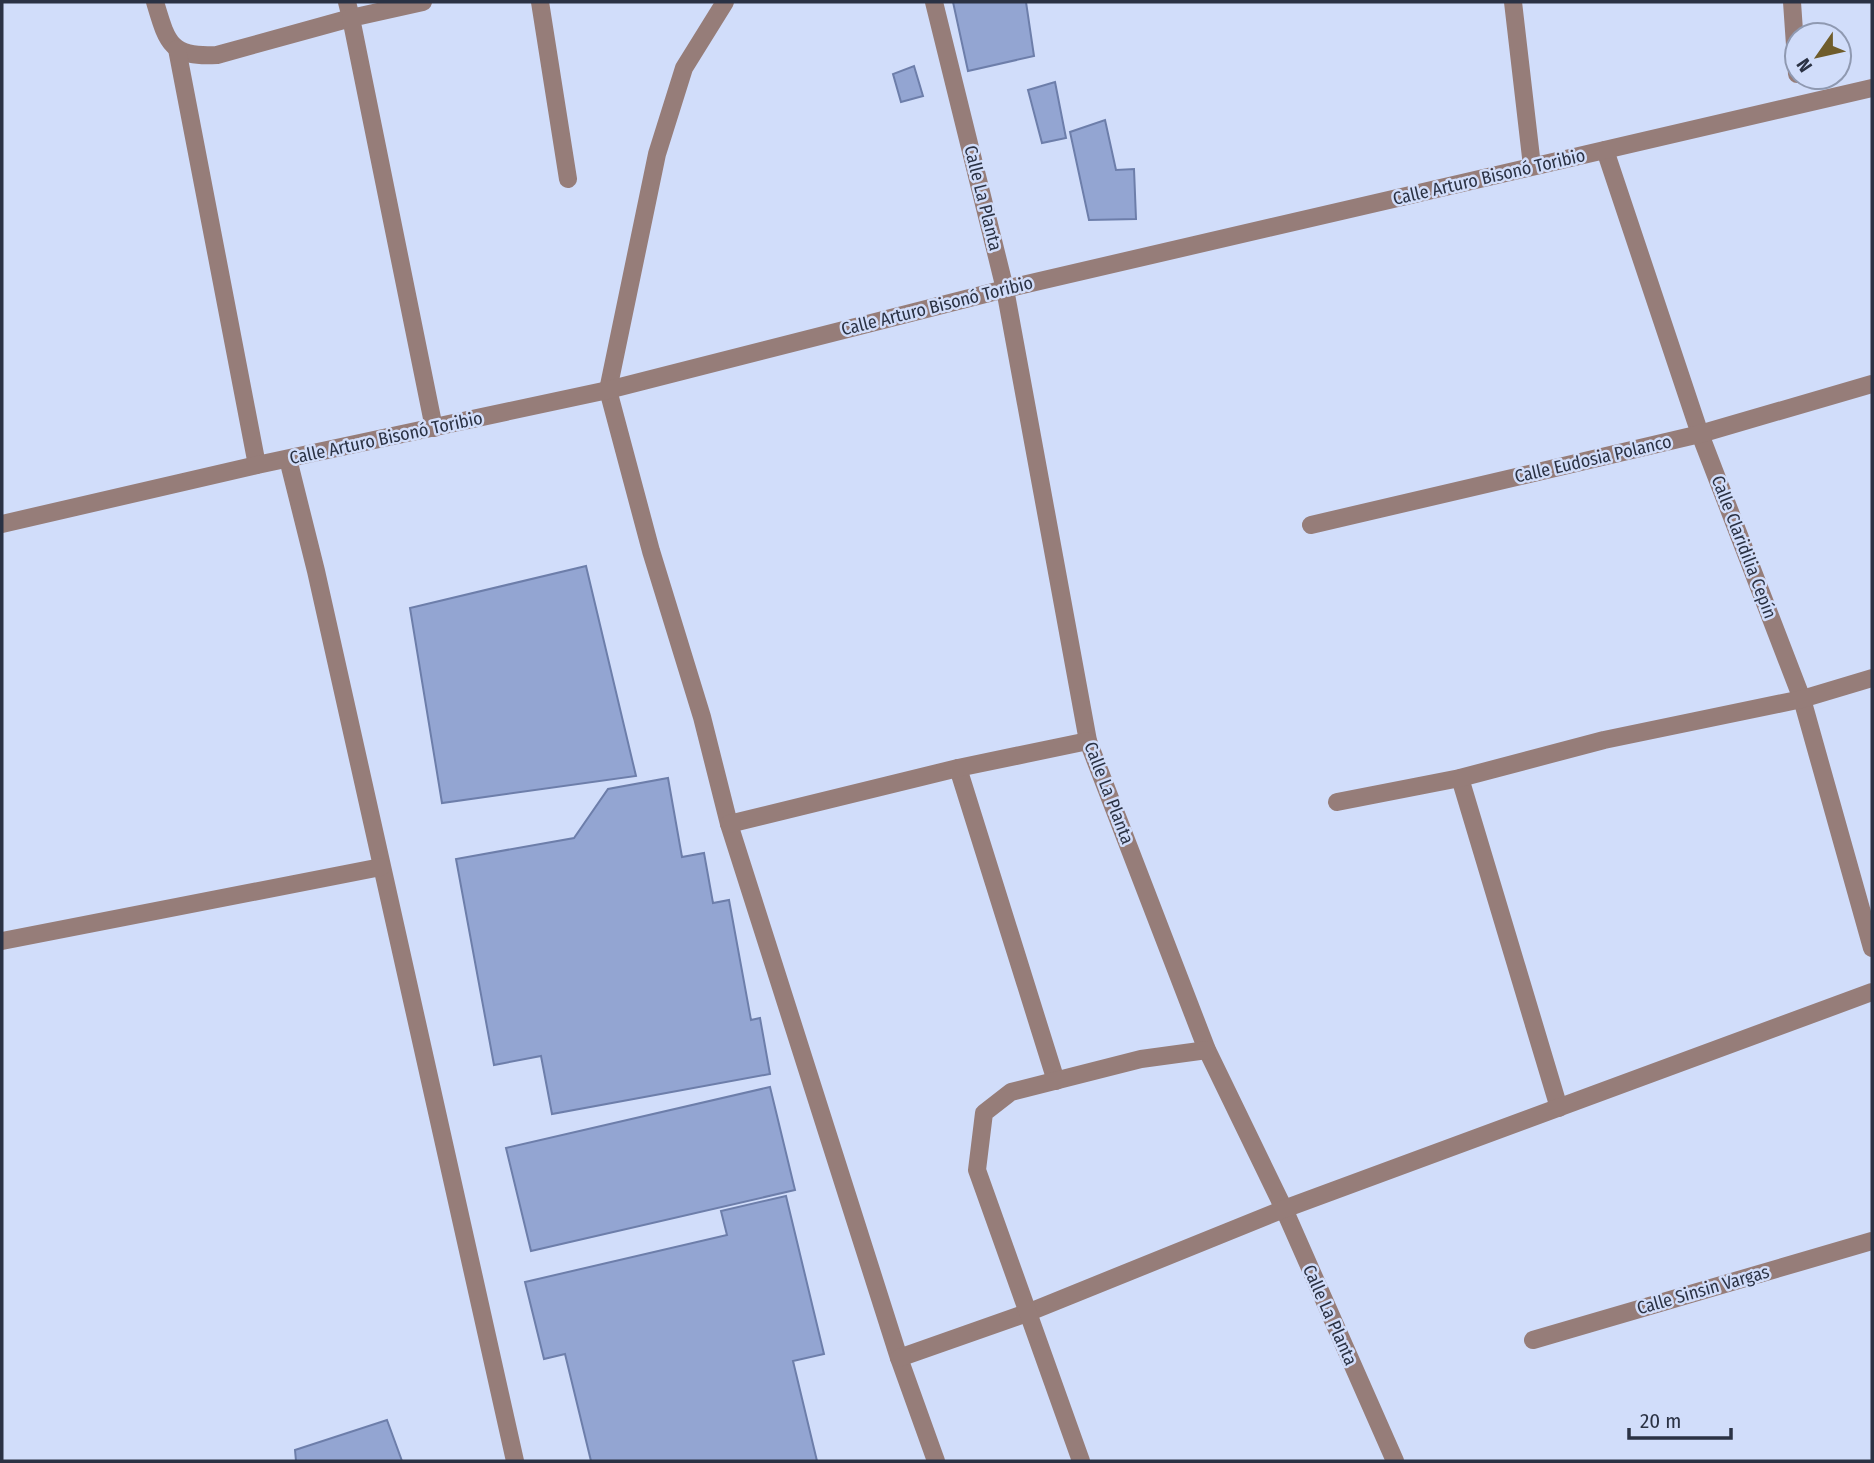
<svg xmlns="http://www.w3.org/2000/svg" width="1874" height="1463" viewBox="0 0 1874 1463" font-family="'Fira Sans Condensed',sans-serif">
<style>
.building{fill:#93a5d2;stroke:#6d7eaa;stroke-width:2}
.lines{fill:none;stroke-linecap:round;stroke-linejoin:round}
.minor{stroke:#967d79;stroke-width:18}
.labels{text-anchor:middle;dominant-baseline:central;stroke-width:5;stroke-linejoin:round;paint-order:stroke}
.street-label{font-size:18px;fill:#2b3244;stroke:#d1ddfa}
</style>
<rect width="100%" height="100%" fill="#d1ddfa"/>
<g class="building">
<path d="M953,2H1026L1034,56L968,71Z"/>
<path d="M914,66L923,96L901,102L893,74Z"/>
<path d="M1055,82L1066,138L1042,143L1028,90Z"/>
<path d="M1105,120L1116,170L1134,169L1136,219L1089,220L1070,132Z"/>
<path d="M586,566L636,776L442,803L410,608Z"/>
<path d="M668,778L682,857L704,853L713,903L729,900L751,1020L760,1018L770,1074L552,1114L541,1056L494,1065L456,859L574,838L608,789Z"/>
<path d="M770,1087L795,1190L531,1251L506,1148Z"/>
<path d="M786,1196L824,1354L793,1361L817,1461H591L565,1354L544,1359L525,1282L727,1235L721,1211Z"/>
<path d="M387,1420L402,1461H296L295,1450Z"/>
</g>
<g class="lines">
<g class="minor">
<path d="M155,2C167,42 170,58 217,55L351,18L347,2"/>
<path d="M423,2L351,18L434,428"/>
<path d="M540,2L568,179"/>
<path d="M725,2L684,68L657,154L608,390L651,551L702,717L729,824L899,1358L936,1461"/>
<path d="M934,2L1005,289L1088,741L1207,1050L1284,1209L1395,1461"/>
<path d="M1513,2L1532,166"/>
<path d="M1792,2L1797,74"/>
<path d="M177,49L257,465"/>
<path d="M1605,150L1700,434L1802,699L1872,948"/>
<path d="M288,459L316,571L515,1461"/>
<path d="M2,524L257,465L608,390L1005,289L1872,88"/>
<path d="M1311,525L1700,434L1872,384"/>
<path d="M958,768L1056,1081"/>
<path d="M1460,778L1559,1108"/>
<path d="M1337,802L1460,778L1604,740L1802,699L1872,678"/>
<path d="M729,824L958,768L1088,741"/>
<path d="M2,941L381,867"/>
<path d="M1533,1340L1872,1241"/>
<path d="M899,1358L1027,1313L1284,1209L1872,992"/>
<path d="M1081,1461L977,1170L984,1113L1011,1092L1141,1059L1207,1050"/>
</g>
</g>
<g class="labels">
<g class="street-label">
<text transform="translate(1489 177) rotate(-13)">Calle Arturo Bisonó Toribio</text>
<text transform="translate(983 198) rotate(76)">Calle La Planta</text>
<text transform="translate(937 306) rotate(-14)">Calle Arturo Bisonó Toribio</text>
<text transform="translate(386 438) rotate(-12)">Calle Arturo Bisonó Toribio</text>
<text transform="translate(1593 459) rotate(-13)">Calle Eudosia Polanco</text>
<text transform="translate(1744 547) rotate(69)">Calle Claridilia Cepín</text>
<text transform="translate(1109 793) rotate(69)">Calle La Planta</text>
<text transform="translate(1703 1290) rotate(-16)">Calle Sinsin Vargas</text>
<text transform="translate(1330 1315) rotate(66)">Calle La Planta</text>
</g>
</g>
<rect width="1874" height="1463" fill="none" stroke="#2b3244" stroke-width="7"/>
<g transform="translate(1818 56) rotate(236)"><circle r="33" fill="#d1ddfa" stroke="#8f99b1" stroke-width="2"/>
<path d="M0-5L12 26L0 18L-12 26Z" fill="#6f5c2b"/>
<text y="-10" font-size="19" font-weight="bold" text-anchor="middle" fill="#2b3244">N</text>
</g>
<path d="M1629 1428v10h102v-10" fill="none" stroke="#2b3244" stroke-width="3.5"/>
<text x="1640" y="1428" font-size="21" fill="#2b3244" stroke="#d1ddfa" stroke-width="5" paint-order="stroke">20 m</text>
</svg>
